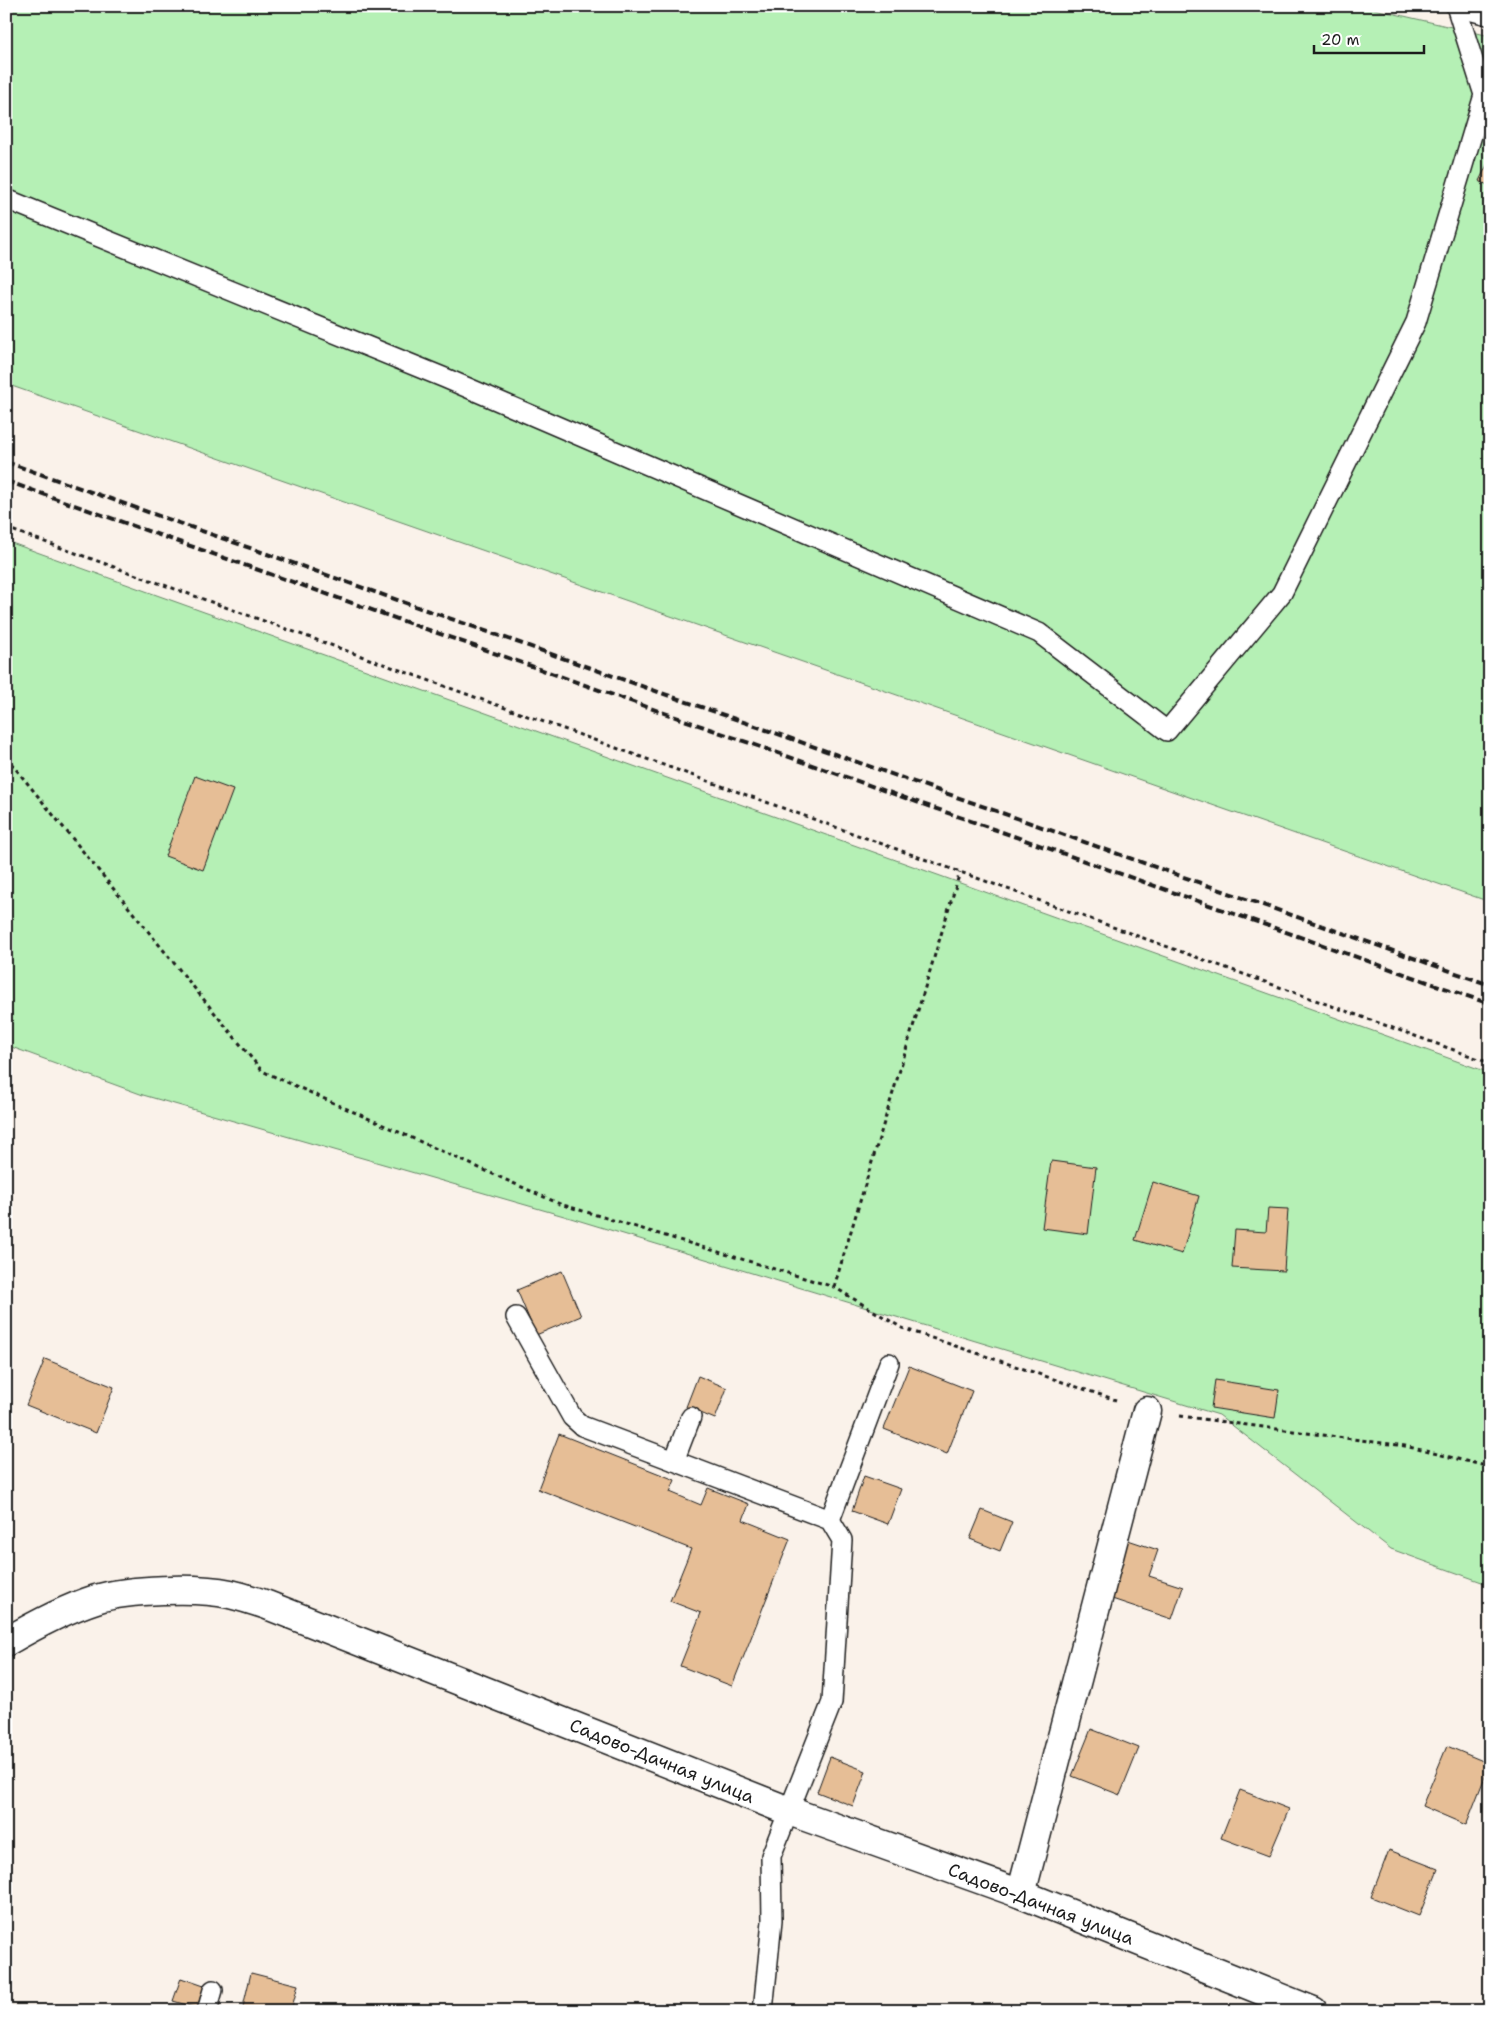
<svg xmlns="http://www.w3.org/2000/svg" width="1496" height="2017" viewBox="0 0 1496 2017" font-family="'Shantell Sans',sans-serif">
<style>
.green{fill:#b5f0b5;stroke:#688668}
.building{fill:#e6be96;stroke:#1c1c1c}
.lines{fill:none;stroke-linecap:round;stroke-linejoin:round}
.lane-casing{stroke:#1c1c1c;stroke-width:22}
.street-casing{stroke:#1c1c1c;stroke-width:31}
.path{stroke:#1c1c1c;stroke-width:3;stroke-dasharray:4 4;stroke-linecap:butt}
.lane{stroke:#fff;stroke-width:19}
.street{stroke:#fff;stroke-width:28}
.rail{stroke:#1c1c1c;stroke-width:4;stroke-dasharray:8 4;stroke-linecap:butt}
.labels{text-anchor:middle;dominant-baseline:central;stroke-width:4;stroke-linejoin:round;paint-order:stroke}
.street-label{font-size:18px;fill:#1c1c1c;stroke:#fff}
</style>
<rect width="100%" height="100%" fill="#faf2ea"/>
<filter id="ink" filterUnits="userSpaceOnUse"><feTurbulence type="fractalNoise" baseFrequency=".02" numOctaves="2"/><feDisplacementMap in="SourceGraphic" scale="10" xChannelSelector="R" yChannelSelector="G"/><feConvolveMatrix kernelMatrix="1 2 1 2 8 2 1 2 1" color-interpolation-filters="sRGB"/></filter>
<g filter="url(#ink)">
<g class="green">
<path d="M6,6H1361L1490,36V902L6,384Z"/>
<path d="M6,541L1490,1073V1585L1391,1549L1219,1415L564,1216L143,1095L6,1045Z"/>
</g>
<g class="building">
<path d="M1490,159V186L1479,181Z"/>
<path d="M195,776L233,790L203,870L165,856Z"/>
<path d="M1051,1161L1096,1167L1088,1234L1042,1228Z"/>
<path d="M1153,1182L1199,1196L1182,1254L1135,1240Z"/>
<path d="M1268,1208L1288,1209L1284,1271L1232,1268L1235,1230L1266,1232Z"/>
<path d="M562,1271L581,1316L536,1335L517,1290Z"/>
<path d="M45,1359L114,1387L96,1433L26,1405Z"/>
<path d="M909,1366L972,1391L947,1454L884,1429Z"/>
<path d="M698,1376L727,1388L715,1419L686,1407Z"/>
<path d="M1215,1380L1279,1390L1275,1418L1211,1408Z"/>
<path d="M559,1434L675,1480L670,1492L701,1505L708,1488L749,1504L743,1520L790,1539L732,1686L680,1666L701,1613L670,1601L691,1549L538,1489Z"/>
<path d="M864,1476L901,1489L888,1524L852,1511Z"/>
<path d="M982,1510L1012,1522L1000,1551L970,1539Z"/>
<path d="M1128,1540L1158,1550L1149,1576L1183,1587L1172,1619L1109,1598Z"/>
<path d="M1091,1729L1139,1748L1120,1795L1072,1776Z"/>
<path d="M1447,1746L1490,1764L1466,1825L1422,1806Z"/>
<path d="M830,1757L866,1771L853,1806L817,1792Z"/>
<path d="M1240,1790L1289,1809L1269,1856L1221,1838Z"/>
<path d="M1389,1850L1438,1869L1419,1916L1371,1897Z"/>
<path d="M251,1973L298,1985L291,2011H242Z"/>
<path d="M181,1978L204,1986L197,2008L173,2001Z"/>
</g>
<g class="lines">
<g class="lane-casing">
<g id="lane">
<path d="M6,199L445,378L1039,633L1167,731L1282,593L1416,322L1484,95L1456,6"/>
<path d="M516,1317L572,1417L582,1426L830,1520L842,1540L832,1702L771,1856L772,1921L763,2011"/>
<path d="M674,1461L691,1417"/>
<path d="M830,1520L889,1363"/>
<path d="M207,2011L213,1990"/>
</g>
</g>
<g class="street-casing">
<g id="street">
<path d="M1471,6L1490,11"/>
<path d="M6,1642C35,1625 65,1609 96,1599C128,1589 198,1587 230,1594C243,1597 255,1601 267,1605L789,1811L1021,1894L1313,2011"/>
<path d="M1021,1894L1147,1411"/>
</g>
</g>
<g class="path">
<path d="M6,528L1490,1063"/>
<path d="M6,757L262,1071L560,1204L834,1287L902,1328L1116,1400"/>
<path d="M834,1287L960,872"/>
<path d="M1180,1416L1405,1446L1490,1467"/>
</g>
<use href="#lane" class="lane"/>
<use href="#street" class="street"/>
<g class="rail">
<path d="M6,462L1490,985"/>
<path d="M6,481L1490,1004"/>
</g>
</g>
</g>
<g class="labels">
<g class="street-label">
<text transform="translate(662 1761) rotate(22)">Садово-Дачная улица</text>
<text transform="translate(1041 1904) rotate(21)">Садово-Дачная улица</text>
</g>
</g>
<rect width="1496" height="2017" fill="none" stroke="#fff" stroke-width="25"/>
<rect x="12" y="12" width="1471" height="1992" fill="none" stroke="#1c1c1c" stroke-width="2" filter="url(#ink)"/>
<path d="M1314 45v8h110v-8" fill="none" stroke="#1c1c1c" stroke-width="2.5"/>
<text x="1321" y="45" font-size="15" fill="#1c1c1c" stroke="#ffffff" stroke-width="4" paint-order="stroke">20 m</text>
</svg>
